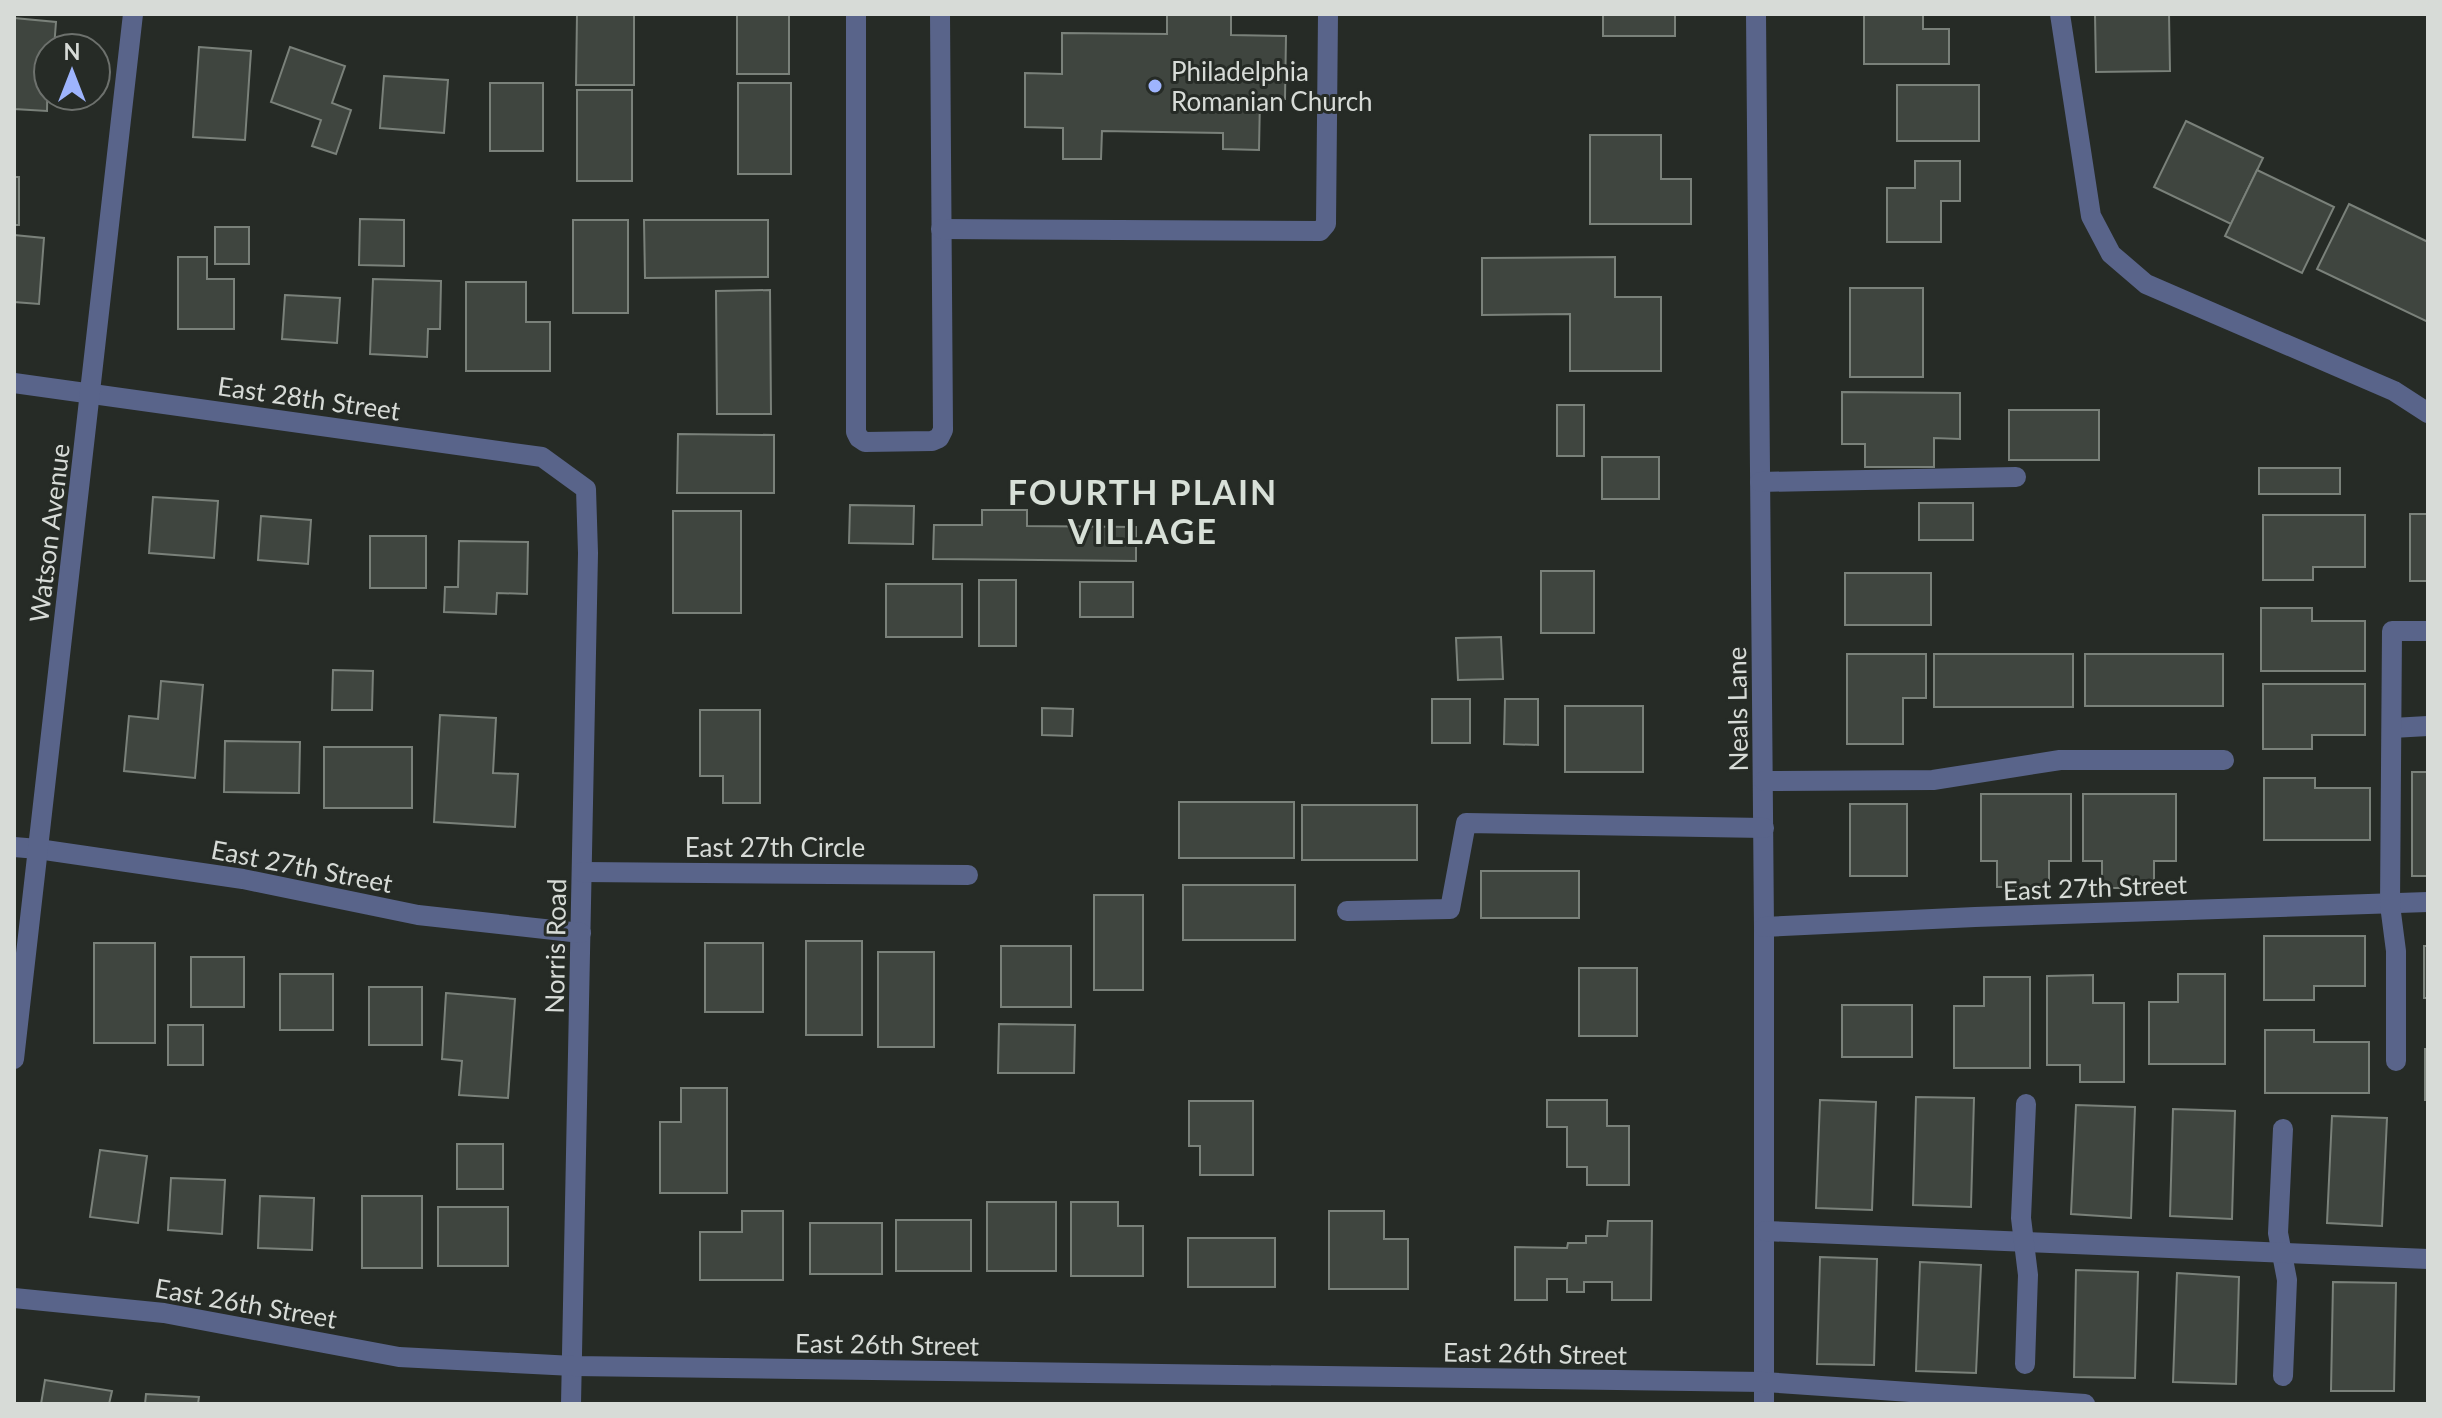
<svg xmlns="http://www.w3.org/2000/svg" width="2442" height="1418" viewBox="0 0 2442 1418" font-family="Lato,sans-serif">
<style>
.building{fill:#3f453f;stroke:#7a817a;stroke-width:2}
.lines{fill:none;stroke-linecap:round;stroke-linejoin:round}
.minor{stroke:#59648a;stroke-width:20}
.poi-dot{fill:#9eb4fd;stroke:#262b26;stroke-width:3}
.labels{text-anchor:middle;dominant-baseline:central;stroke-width:6;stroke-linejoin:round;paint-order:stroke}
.poi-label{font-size:26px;fill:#d7dbd7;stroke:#262b26;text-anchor:start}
.street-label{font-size:26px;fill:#d7dbd7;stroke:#262b26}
.district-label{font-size:34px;font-weight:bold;letter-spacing:2px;fill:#d8e0d8;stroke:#262b26}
</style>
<rect width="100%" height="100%" fill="#262b26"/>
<g class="building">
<path d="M577,14H634V85H576Z"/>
<rect x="737" y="14" width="52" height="60"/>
<path d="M1167,14H1231V35L1286,36L1285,99L1260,98L1259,150L1223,149V133L1102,131L1101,159H1063V128L1025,127V73L1062,74V33L1167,34Z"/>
<rect x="1603" y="14" width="72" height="22"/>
<path d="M1864,14H1923V29H1949V64H1864Z"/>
<path d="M2095,14H2169L2170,71L2096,72Z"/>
<path d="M14,18L56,22L54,48H48L47,111L14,109Z"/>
<path d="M199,47L251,51L245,140L193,137Z"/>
<path d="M290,47L345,66L332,103L351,110L336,154L312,146L321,120L271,102Z"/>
<path d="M384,76L448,80L444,133L380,128Z"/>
<rect x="490" y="83" width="53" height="68"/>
<rect x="738" y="83" width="53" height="91"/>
<rect x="1897" y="85" width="82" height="56"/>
<rect x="577" y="90" width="55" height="91"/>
<path d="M2186,121L2263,158L2231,224L2154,187Z"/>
<path d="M1590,135H1661V179H1691V224H1590Z"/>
<path d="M1915,161H1960V201H1941V242H1887V188H1915Z"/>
<path d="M2257,170L2334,207L2302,273L2225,236Z"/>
<rect x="14" y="177" width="5" height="48"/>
<path d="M2349,204L2428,242V322L2317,269Z"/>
<path d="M360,219L404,220V266L359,265Z"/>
<rect x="573" y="220" width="55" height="93"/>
<path d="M644,220H768V277L645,278Z"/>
<rect x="215" y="227" width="34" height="37"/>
<path d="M14,235L44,238L39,304L14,302Z"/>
<path d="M178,257H207V279H234V329H178Z"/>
<path d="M1615,257V297H1661V371H1570V314L1482,315V258Z"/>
<path d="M373,279L441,281L440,329H428L427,357L370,354Z"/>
<path d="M466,282H526V322H550V371H466Z"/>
<rect x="1850" y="288" width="73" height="89"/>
<path d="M770,290L771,414H717L716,291Z"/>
<path d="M285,295L340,298L337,343L282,339Z"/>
<path d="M1842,392L1960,393V439L1934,438V467H1865V444H1842Z"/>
<rect x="1557" y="405" width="27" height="51"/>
<rect x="2009" y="410" width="90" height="50"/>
<path d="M678,434L774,435V493H677Z"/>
<rect x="1602" y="457" width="57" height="42"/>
<rect x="2259" y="468" width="81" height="26"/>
<path d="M153,497L218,501L214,558L149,553Z"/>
<rect x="1919" y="503" width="54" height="37"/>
<path d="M850,505L914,506L913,544L849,543Z"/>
<path d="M982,510H1027V526L1136,527V561L933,559L934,525H982Z"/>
<rect x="673" y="511" width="68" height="102"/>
<rect x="2410" y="514" width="18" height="67"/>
<path d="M2263,515H2365V567H2313V580H2263Z"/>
<path d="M261,516L311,520L308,564L258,560Z"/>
<rect x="370" y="536" width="56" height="52"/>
<path d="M459,541L528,542L527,594L497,593L496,614L444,612L445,587H458Z"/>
<rect x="1541" y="571" width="53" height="62"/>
<rect x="1845" y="573" width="86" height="52"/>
<rect x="979" y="580" width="37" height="66"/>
<rect x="1080" y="582" width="53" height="35"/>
<rect x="886" y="584" width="76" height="53"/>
<path d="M2261,608H2312V621H2365V671H2261Z"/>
<path d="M1501,637L1503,679L1458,680L1456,638Z"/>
<path d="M1847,654H1926V698H1903V744H1847Z"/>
<rect x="1934" y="654" width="139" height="53"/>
<rect x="2085" y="654" width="138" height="52"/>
<path d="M333,670L373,671L372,710H332Z"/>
<path d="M161,681L203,685L195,778L124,771L129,716L158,719Z"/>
<path d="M2263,684H2365V735H2312V749H2263Z"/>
<rect x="1432" y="699" width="38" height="44"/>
<path d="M1505,699H1538V745L1504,744Z"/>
<rect x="1565" y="706" width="78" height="66"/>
<path d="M1042,708L1073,709L1072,736L1042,735Z"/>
<path d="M700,710H760V803H723V776H700Z"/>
<path d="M440,715L496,718L493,773L518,774L515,827L434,822Z"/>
<path d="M225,741L300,742L299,793L224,792Z"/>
<rect x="324" y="747" width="88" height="61"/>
<rect x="2412" y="772" width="16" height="104"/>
<path d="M2264,778H2315V788H2370V840H2264Z"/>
<path d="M1981,794H2071V861H2049V887H1997V861H1981Z"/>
<path d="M2083,794H2176V861H2154V888H2102V861H2083Z"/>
<rect x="1179" y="802" width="115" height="56"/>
<rect x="1850" y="804" width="57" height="72"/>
<rect x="1302" y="805" width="115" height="55"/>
<rect x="1481" y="871" width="98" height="47"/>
<rect x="1183" y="885" width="112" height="55"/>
<rect x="1094" y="895" width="49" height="95"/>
<path d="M2264,936H2365V986H2314V1000H2264Z"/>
<rect x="806" y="941" width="56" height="94"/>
<rect x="94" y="943" width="61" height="100"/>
<rect x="705" y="943" width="58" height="69"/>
<rect x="1001" y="946" width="70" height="61"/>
<rect x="2424" y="946" width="4" height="52"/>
<rect x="878" y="952" width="56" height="95"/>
<rect x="191" y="957" width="53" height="50"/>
<rect x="1579" y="968" width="58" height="68"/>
<rect x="280" y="974" width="53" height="56"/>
<path d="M2178,974H2225V1064H2149V1002H2178Z"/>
<path d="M2093,975V1003H2124V1082H2080V1065H2047V976Z"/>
<path d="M1984,977H2030V1068H1954V1006H1984Z"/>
<rect x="369" y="987" width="53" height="58"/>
<path d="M446,993L515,999L508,1098L459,1095L462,1061L442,1059Z"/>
<rect x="1842" y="1005" width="70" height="52"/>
<path d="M999,1024L1075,1025L1074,1073H998Z"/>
<rect x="168" y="1025" width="35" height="40"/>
<path d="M2265,1030H2314V1042H2369V1093H2265Z"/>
<rect x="2425" y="1049" width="3" height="51"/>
<path d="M681,1088H727V1193H660V1122H681Z"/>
<path d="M1916,1097L1974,1098L1971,1207L1913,1205Z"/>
<path d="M1547,1100H1607V1126H1629V1185H1587V1167H1567V1127H1547Z"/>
<path d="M1820,1100L1876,1102L1872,1210L1816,1208Z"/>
<path d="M1189,1101H1253V1175H1200V1146H1189Z"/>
<path d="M2076,1105L2135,1107L2131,1218L2071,1214Z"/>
<path d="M2173,1109L2235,1111L2232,1219L2170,1216Z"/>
<path d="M2332,1116L2387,1118L2382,1226L2327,1223Z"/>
<rect x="457" y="1144" width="46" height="45"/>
<path d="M100,1150L147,1156L138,1223L90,1217Z"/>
<path d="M171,1178L225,1180L222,1234L168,1230Z"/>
<path d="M260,1196L314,1198L312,1250L258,1248Z"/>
<rect x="362" y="1196" width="60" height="72"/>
<rect x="987" y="1202" width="69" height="69"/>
<path d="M1071,1202H1118V1226H1143V1276H1071Z"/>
<rect x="438" y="1207" width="70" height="59"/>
<path d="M742,1211H783V1280H700V1232H742Z"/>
<path d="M1329,1211H1384V1239H1408V1289H1329Z"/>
<rect x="896" y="1220" width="75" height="51"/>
<path d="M1608,1221H1652L1651,1300H1612V1282H1584V1292H1567V1279H1547V1300H1515V1247L1567,1248L1568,1243H1586V1236H1607Z"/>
<rect x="810" y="1223" width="72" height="51"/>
<rect x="1188" y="1238" width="87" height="49"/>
<path d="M1820,1257L1877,1259L1874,1365L1817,1364Z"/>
<path d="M1920,1262L1981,1265L1976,1373L1916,1371Z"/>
<path d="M2076,1270L2138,1272L2135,1378L2074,1377Z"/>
<path d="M2177,1273L2239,1277L2236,1384L2173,1382Z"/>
<path d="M2333,1282L2396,1283L2394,1391H2331Z"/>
<path d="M45,1380L112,1391L109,1404H41Z"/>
<path d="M146,1394L199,1397L198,1404H145Z"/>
</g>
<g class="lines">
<g class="minor">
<path d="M856,14V432L859,438L865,442L932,441L939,438L943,430L940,14"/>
<path d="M1756,14L1764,927V1404"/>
<path d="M2060,14L2091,216L2111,254L2146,284L2394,391L2428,413"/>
<path d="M941,229L1320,231L1326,224L1328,14"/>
<path d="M14,383L542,457L586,489L588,553L571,1404"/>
<path d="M1760,482L2016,477"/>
<path d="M2392,728L2428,726"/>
<path d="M1764,781L1933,780L2060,760H2224"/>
<path d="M14,847L38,849L243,879L418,915L581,933"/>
<path d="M582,872L968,875"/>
<path d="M1347,911L1450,909L1466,823L1764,828"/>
<path d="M1764,927L1975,917L2428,902"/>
<path d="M14,1059L133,14"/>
<path d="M2396,1061V951L2390,905L2392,631H2428"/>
<path d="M2283,1129L2278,1233L2287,1280L2283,1376"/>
<path d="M1765,1231L2428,1259"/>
<path d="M14,1298L164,1313L399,1357L573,1366L1764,1382L2085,1404"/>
<path d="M2025,1364L2028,1275L2021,1218L2026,1104"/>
</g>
</g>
<circle class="poi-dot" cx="1155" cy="86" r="8"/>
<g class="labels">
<g class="poi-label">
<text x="1171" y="71">Philadelphia<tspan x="1171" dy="30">Romanian Church</tspan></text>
</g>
<g class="street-label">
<text transform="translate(309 398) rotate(8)">East 28th Street</text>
<text transform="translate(49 533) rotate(-83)">Watson Avenue</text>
<text transform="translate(1737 709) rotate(-91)">Neals Lane</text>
<text x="775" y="847">East 27th Circle</text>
<text transform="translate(302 866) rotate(11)">East 27th Street</text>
<text transform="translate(2095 887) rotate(-2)">East 27th Street</text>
<text transform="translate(555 946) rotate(-89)">Norris Road</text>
<text transform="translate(246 1303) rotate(10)">East 26th Street</text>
<text transform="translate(887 1344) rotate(1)">East 26th Street</text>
<text transform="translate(1535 1353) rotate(1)">East 26th Street</text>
</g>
<g class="district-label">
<text x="1143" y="491">FOURTH PLAIN<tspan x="1143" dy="39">VILLAGE</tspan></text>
</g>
</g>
<rect width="2442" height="1418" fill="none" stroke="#d7dbd7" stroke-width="32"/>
<g transform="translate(72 72)"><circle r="38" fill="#262b26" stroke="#6d716d" stroke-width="2"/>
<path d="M0-6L14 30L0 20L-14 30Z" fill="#9eb4fd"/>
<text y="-12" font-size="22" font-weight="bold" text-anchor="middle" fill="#d7dbd7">N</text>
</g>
</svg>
